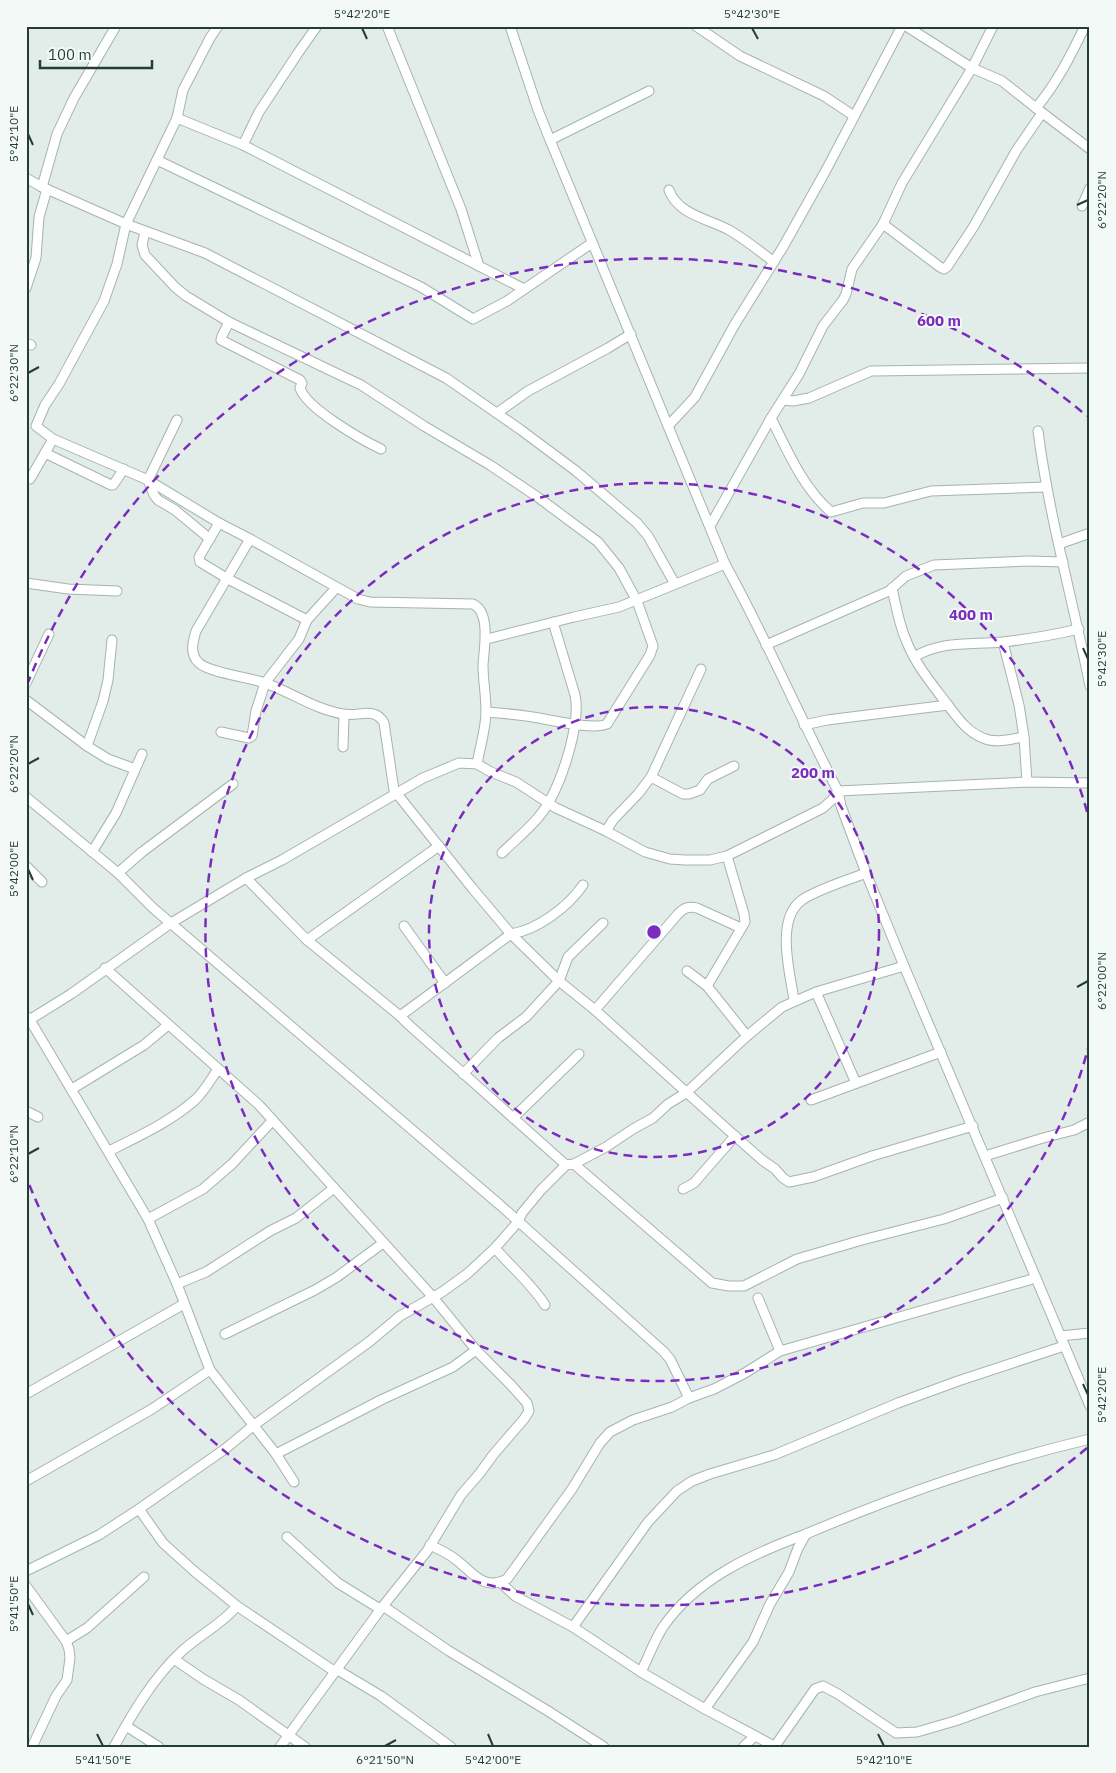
<svg xmlns="http://www.w3.org/2000/svg" width="1116" height="1773" viewBox="0 0 1116 1773" font-family="'IBM Plex Sans',sans-serif">
<style>
.lines{fill:none;stroke-linecap:round;stroke-linejoin:round}
.minor-casing{stroke:#a5b4af;stroke-width:11}
.minor{stroke:#fff;stroke-width:9}
.ticks{fill:none;stroke:#233d37;stroke-width:2}
.ring{fill:none;stroke:#7b2cbf;stroke-width:2.5;stroke-dasharray:9 6}
.centre{fill:#7b2cbf;stroke:#f3f9f6;stroke-width:2.5}
.ring-label{font-size:15px;text-anchor:middle;font-weight:bold;fill:#7b2cbf;stroke:#f3f9f6;stroke-width:4;stroke-linejoin:round;paint-order:stroke}
.neatline{fill:none;stroke:#233d37;stroke-width:2}
.ticks-label{font-size:12px;text-anchor:middle;fill:#233d37}
</style>
<rect width="100%" height="100%" fill="#e2ece8"/>
<g class="lines">
<g class="minor-casing">
<g id="minor">
<path d="M218,26L210,38L183,90L177,118L126,224L117,264L104,301L59,384L45,405L36,426L53,439L148,480L219,523L250,539L358,599L370,602L473,604C491,612 484,649 483,665C483,680 486,695 486,711C486,728 480,747 477,764"/>
<path d="M387,26L461,209L479,266"/>
<path d="M510,26L538,110L550,140L725,564C766,638 799,716 838,791L841,806L866,873L904,966L1090,1406"/>
<path d="M696,26L740,56L824,96L854,116"/>
<path d="M906,26L972,68L1002,81L1036,108"/>
<path d="M1085,26C1071,55 1057,83 1036,108L1090,149"/>
<path d="M177,118L243,145L524,289"/>
<path d="M550,140L649,91"/>
<path d="M243,145L259,112L298,53L317,26"/>
<path d="M157,160L421,287L473,319L507,301L592,243"/>
<path d="M26,178L42,187L126,224L205,253L446,378L521,430L576,471L637,523L648,536L675,584"/>
<path d="M42,187L57,134L74,98L116,26"/>
<path d="M669,190C678,215 709,219 729,230C745,239 759,251 774,262"/>
<path d="M1082,206L1090,188"/>
<path d="M883,224L940,267L944,269L947,267L974,226L1016,151L1042,113"/>
<path d="M145,232L142,245L145,255L175,287L186,296L229,322L361,385L424,426L490,465L539,498L598,542L619,568L637,601L653,646L650,655L607,724C591,731 545,718 526,716C512,714 499,713 486,712"/>
<path d="M26,288L36,258L39,217L47,189"/>
<path d="M229,322L222,336L221,340L223,341L300,380L302,383L300,388C306,408 362,440 381,449"/>
<path d="M26,343L31,345"/>
<path d="M783,400L793,401L809,398L871,371L1090,368"/>
<path d="M497,413L528,391L608,348L631,334"/>
<path d="M771,418C787,450 803,488 831,512L863,503H884L931,491L1046,487"/>
<path d="M177,420L148,480L154,495L158,500L175,510L210,539"/>
<path d="M668,426L695,397L735,324L783,247L825,172L902,26"/>
<path d="M1038,431C1049,517 1073,601 1090,686"/>
<path d="M45,453L111,485H113L124,469"/>
<path d="M30,479L53,439"/>
<path d="M219,523L199,557L200,562L228,579L307,620"/>
<path d="M710,526L771,418L799,374L823,326L843,300L846,294L852,269L883,224L902,183L972,68L993,26"/>
<path d="M250,539L196,631C193,641 189,654 199,663C210,673 249,677 265,683C291,692 314,709 343,714C359,717 375,706 384,723L394,790L473,889L511,934L559,981L595,1010L735,1136L762,1160L775,1169L783,1178L789,1182L813,1177L872,1156L973,1126"/>
<path d="M1059,544L1090,533"/>
<path d="M26,583L68,589L117,591"/>
<path d="M892,588C896,606 899,624 906,640C915,664 932,684 947,704C958,718 966,731 983,738C996,744 1011,739 1024,737"/>
<path d="M487,639L574,617L619,607L725,564"/>
<path d="M1003,642L1019,705L1024,737L1027,782"/>
<path d="M766,645L889,591L906,576L934,565L1029,561L1063,562"/>
<path d="M914,657C943,640 971,645 1003,642C1028,639 1054,635 1079,629"/>
<path d="M26,683L49,634"/>
<path d="M26,700L87,746L108,759L135,769"/>
<path d="M804,725L827,720L948,705"/>
<path d="M221,732L249,738L252,736L256,711L265,683L299,639L307,620L336,588"/>
<path d="M87,746L103,701L108,680L112,640"/>
<path d="M343,747L344,715"/>
<path d="M651,777L683,794H689L700,790L708,779L734,766"/>
<path d="M26,797L118,873L153,908L500,1205L663,1351L670,1359L689,1398"/>
<path d="M606,831L613,820L638,794L651,777L701,669"/>
<path d="M92,852L116,813L142,754"/>
<path d="M502,853C518,837 538,822 549,802C563,777 581,723 575,695L553,622"/>
<path d="M26,866L42,882"/>
<path d="M118,873L142,852L233,784"/>
<path d="M246,878L307,940L400,1016L409,1025L566,1165L574,1164L712,1283L729,1286H744L797,1259L862,1240L944,1219L1003,1198"/>
<path d="M404,926L445,983"/>
<path d="M307,940L439,846"/>
<path d="M105,968L259,1105L432,1296L476,1350L510,1384L527,1403L529,1411L524,1419L493,1455L480,1473L461,1495L427,1551L383,1606L280,1747"/>
<path d="M687,971L707,986L747,1036"/>
<path d="M707,986L745,922L744,914L727,856"/>
<path d="M816,992L856,1083"/>
<path d="M794,1000C790,973 775,919 802,900C816,890 848,880 866,873"/>
<path d="M595,1010L678,914C684,908 688,906 697,908L741,928"/>
<path d="M26,1016L30,1020L148,1219L177,1284L210,1370L276,1454L294,1482"/>
<path d="M400,1016L511,934C537,930 568,907 583,885"/>
<path d="M26,1022L71,994L171,923L246,878L282,860L423,778L459,763L477,764L491,772L516,782L556,808L606,831L645,852L670,859L685,860H710L727,856L823,808L833,799L838,791L1027,782L1090,783"/>
<path d="M463,1074L498,1038L526,1017L559,981L568,957L603,923"/>
<path d="M72,1089L144,1045L168,1025"/>
<path d="M811,1100L941,1052"/>
<path d="M26,1111L38,1117"/>
<path d="M513,1118L579,1054"/>
<path d="M109,1151C139,1136 170,1122 195,1100C204,1092 211,1079 218,1069"/>
<path d="M985,1156L1043,1138L1074,1130L1090,1122"/>
<path d="M574,1164L606,1147L633,1129L653,1118L668,1104L686,1093L747,1036L782,1007L816,992L904,966"/>
<path d="M683,1189L694,1183L735,1136"/>
<path d="M148,1219L203,1189L232,1164L273,1120"/>
<path d="M495,1248C511,1267 531,1283 545,1305"/>
<path d="M177,1284L206,1272L270,1231L296,1218L334,1188"/>
<path d="M758,1298L780,1351"/>
<path d="M225,1334L315,1290L337,1277L383,1243"/>
<path d="M1060,1336L1090,1333"/>
<path d="M26,1394L184,1304"/>
<path d="M276,1454L383,1399L453,1367L476,1350"/>
<path d="M26,1481L152,1409L210,1370"/>
<path d="M139,1509L163,1543L194,1571L237,1606L334,1671"/>
<path d="M287,1537L338,1583L380,1609"/>
<path d="M430,1545C438,1549 448,1553 455,1559C472,1571 483,1592 507,1579L572,1489L600,1443L610,1432L633,1420L672,1407L689,1398L714,1389L745,1373L780,1351L1036,1278"/>
<path d="M26,1571L99,1535L139,1509L225,1449L254,1425L369,1342L400,1316L442,1292L467,1274L495,1248L518,1222L522,1213L541,1190L566,1165"/>
<path d="M500,1582L515,1596L573,1627L641,1672L705,1709"/>
<path d="M26,1586L66,1641L69,1649L70,1658L67,1680L56,1696L32,1747"/>
<path d="M383,1606L449,1651L548,1711L604,1747"/>
<path d="M573,1627L648,1522L677,1491L692,1481L710,1474L774,1455L898,1403L958,1381L1064,1346"/>
<path d="M66,1641L87,1628L144,1577"/>
<path d="M174,1659L203,1679L239,1700L305,1747"/>
<path d="M336,1669L381,1696L451,1747"/>
<path d="M641,1672C648,1658 654,1641 663,1627C696,1579 752,1554 806,1534"/>
<path d="M126,1726L159,1747"/>
<path d="M775,1746L815,1689L823,1686L838,1694L896,1733L917,1732L955,1721L1035,1692L1090,1678"/>
<path d="M114,1747C132,1714 153,1678 181,1652C199,1635 220,1626 237,1606"/>
<path d="M743,1747L755,1736"/>
<path d="M776,1747L705,1709L753,1642L770,1604L789,1572L798,1548L806,1534C898,1495 992,1462 1090,1439"/>
</g>
</g>
<use href="#minor" class="minor"/>
</g>
<path class="ticks" d="M362,28L367,39M752,28L758,39M28,134L33,145M1077,205L1088,200M28,373L39,367M1083,648L1088,659M28,764L39,758M28,869L33,880M1077,987L1088,981M28,1154L39,1148M1083,1384L1088,1395M28,1604L33,1615M97,1734L103,1746M488,1734L493,1746M878,1734L884,1746M385,1746L396,1740"/>
<g class="ring">
<circle cx="654" cy="932" r="225"/>
<path d="M1090 1041A449 449 0 1 1 1090 823"/>
<path d="M1087 1448A674 674 0 0 1 27 1179M27 685A674 674 0 0 1 1087 416"/>
</g>
<circle cx="654" cy="932" r="8" class="centre"/>
<g class="ring-label">
<text x="939" y="326">600 m</text>
<text x="971" y="620">400 m</text>
<text x="813" y="778">200 m</text>
</g>
<rect width="1116" height="1773" fill="none" stroke="#f3f9f6" stroke-width="55"/>
<path d="M40 60v8h112v-8" fill="none" stroke="#233d37" stroke-width="2.5"/>
<text x="48" y="60" font-size="15" fill="#233d37" stroke="#f3f9f6" stroke-width="4" paint-order="stroke">100 m</text>
<rect x="28" y="28" width="1060" height="1718" class="neatline"/>
<g class="ticks-label">
<text x="362" y="18">5°42'20"E</text>
<text x="752" y="18">5°42'30"E</text>
<text transform="translate(14 134) rotate(-90)" y="4">5°42'10"E</text>
<text transform="translate(1102 200) rotate(-90)" y="4">6°22'20"N</text>
<text transform="translate(14 373) rotate(-90)" y="4">6°22'30"N</text>
<text transform="translate(1102 659) rotate(-90)" y="4">5°42'30"E</text>
<text transform="translate(14 764) rotate(-90)" y="4">6°22'20"N</text>
<text transform="translate(14 869) rotate(-90)" y="4">5°42'00"E</text>
<text transform="translate(1102 981) rotate(-90)" y="4">6°22'00"N</text>
<text transform="translate(14 1154) rotate(-90)" y="4">6°22'10"N</text>
<text transform="translate(1102 1395) rotate(-90)" y="4">5°42'20"E</text>
<text transform="translate(14 1604) rotate(-90)" y="4">5°41'50"E</text>
<text x="103" y="1764">5°41'50"E</text>
<text x="385" y="1764">6°21'50"N</text>
<text x="493" y="1764">5°42'00"E</text>
<text x="884" y="1764">5°42'10"E</text>
</g>
</svg>
